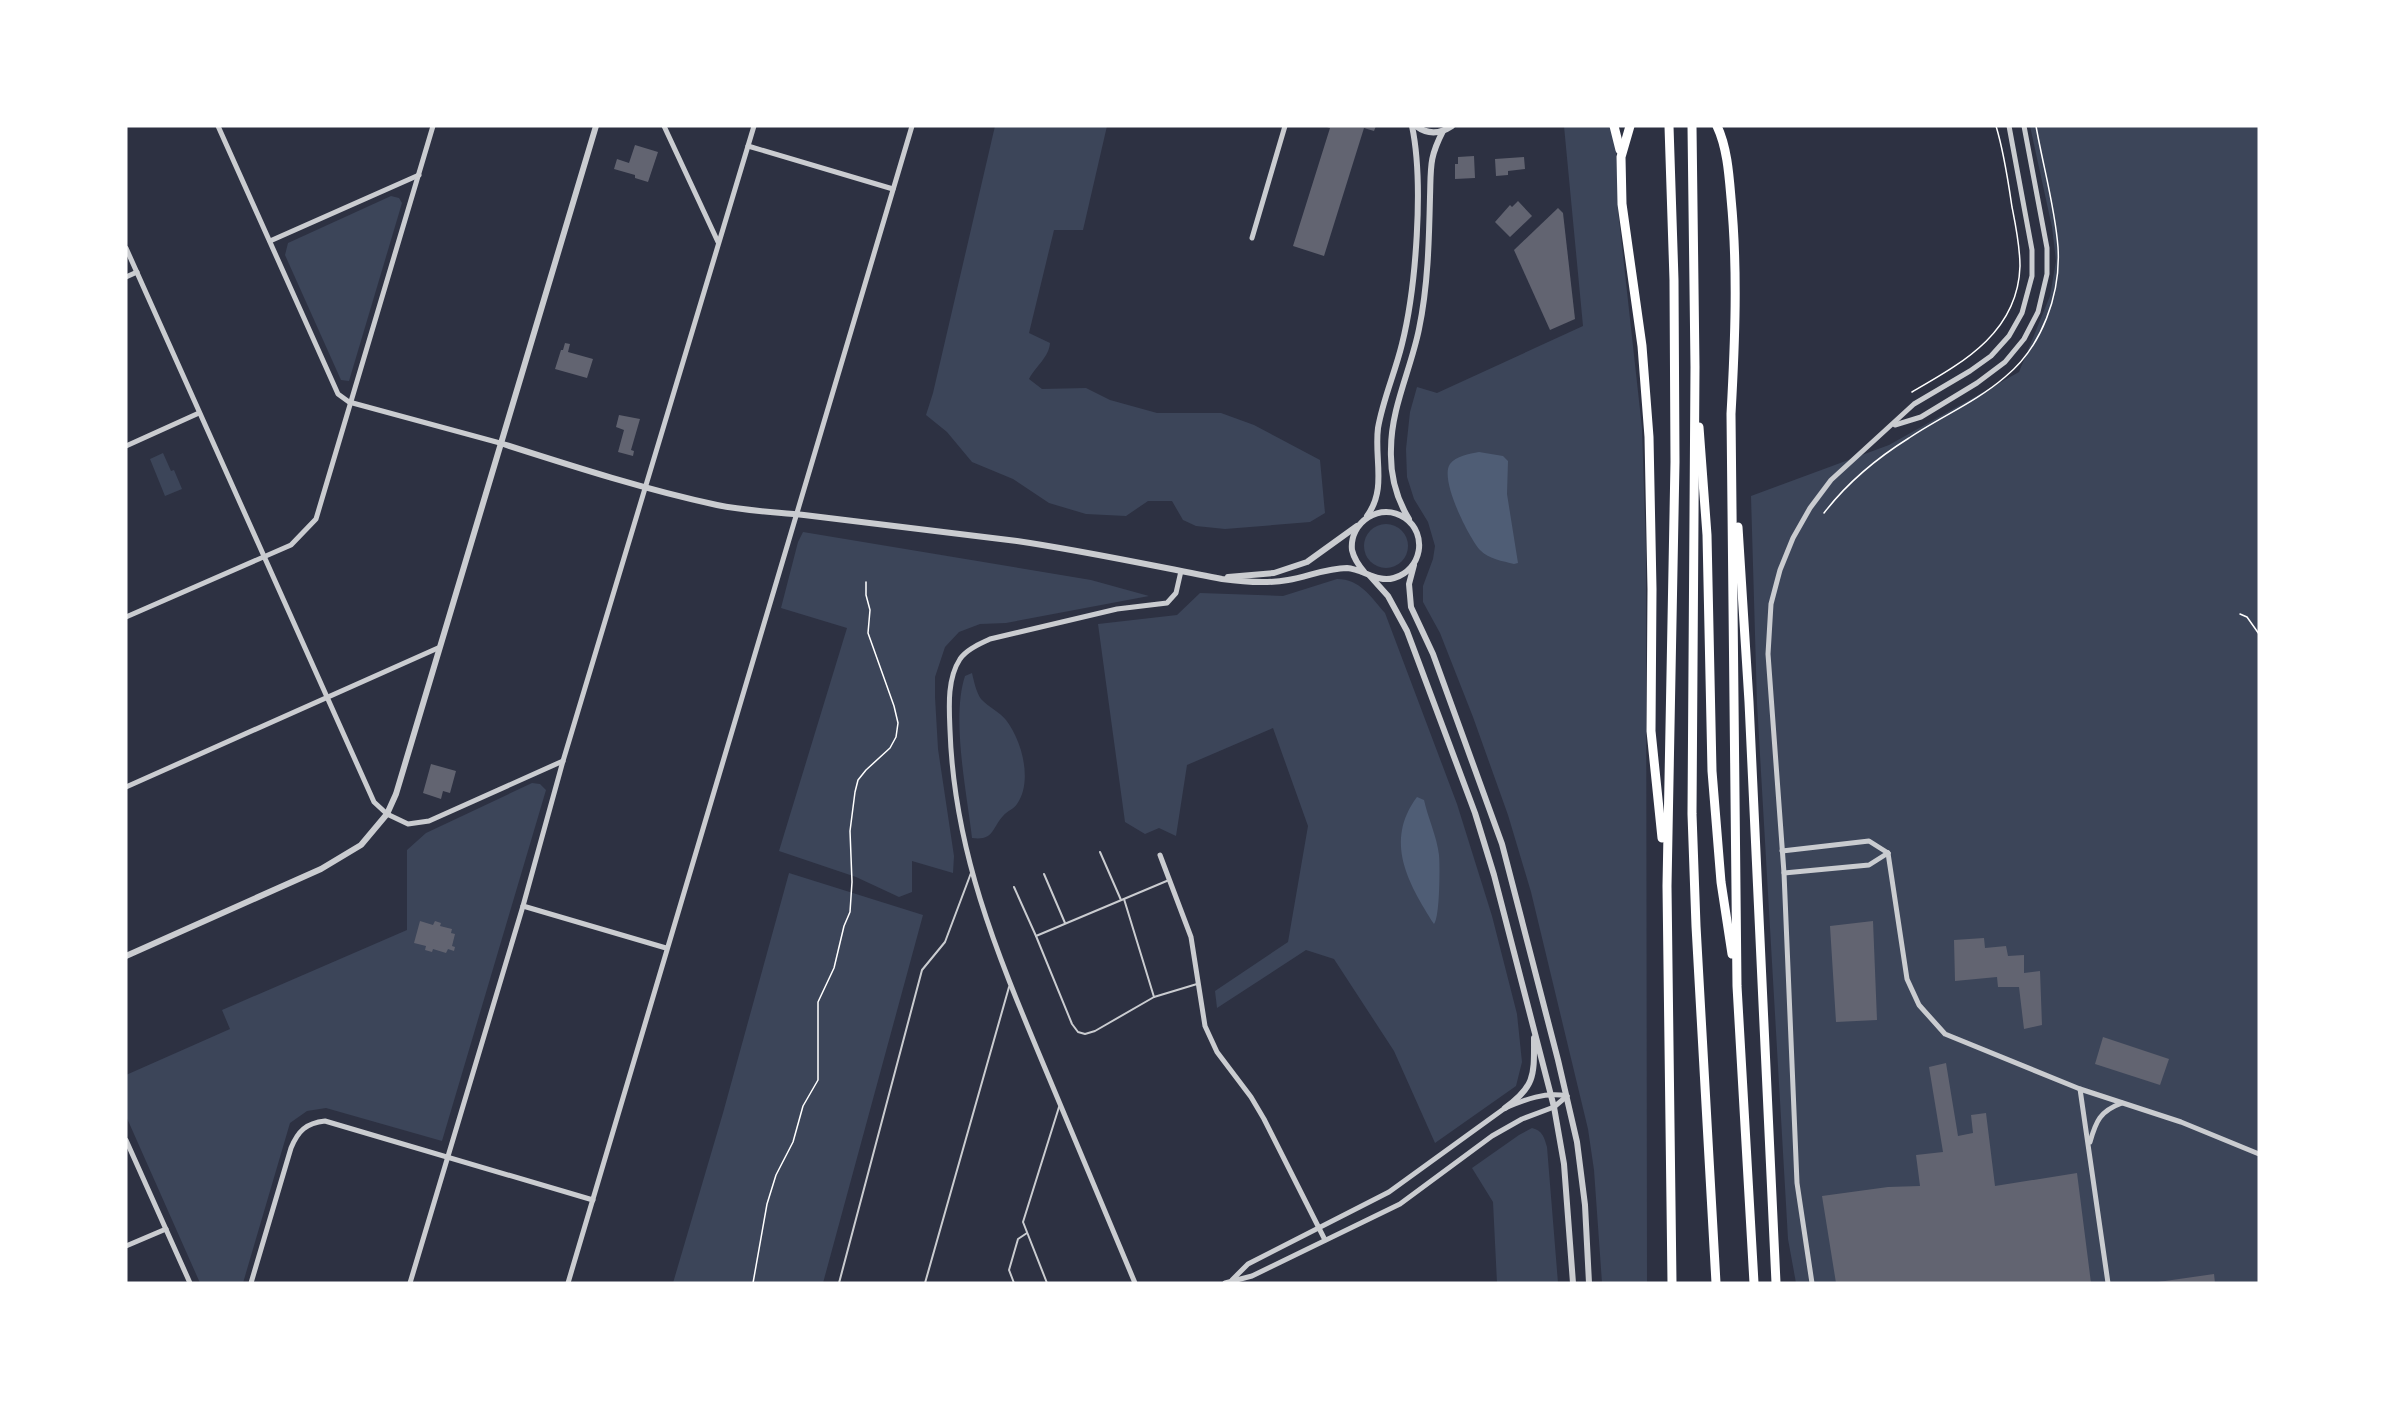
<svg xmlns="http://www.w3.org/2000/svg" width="2385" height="1409" viewBox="0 0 2385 1409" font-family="'Source Sans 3',sans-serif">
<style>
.green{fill:#3c4559}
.water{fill:#4f5d75}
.building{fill:#626471}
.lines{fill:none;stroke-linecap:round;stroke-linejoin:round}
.path{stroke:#fff;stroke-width:1.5}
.service{stroke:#caccd0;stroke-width:2}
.minor{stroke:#caccd0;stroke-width:5}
.tertiary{stroke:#caccd0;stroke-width:6}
.motorway{stroke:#fff;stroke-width:9}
</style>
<rect width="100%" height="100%" fill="#2d3142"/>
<g class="green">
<path d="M995,126H1107L1083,230H1054L1029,333L1050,343C1049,357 1036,366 1029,379L1042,389L1086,388L1110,400L1157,413H1221L1254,425L1320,460L1325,513L1310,522L1225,529L1196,526L1183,520L1172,501H1148L1126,516L1086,514L1049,503L1013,479L972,462L947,432L926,415L933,393Z"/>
<path d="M1564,126H1610L1616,139L1618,210L1642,428L1646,550L1647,1283H1602L1594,1170L1588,1129L1531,892L1508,815L1473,717L1440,633L1423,602V586L1433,559L1435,546L1428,522L1414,499L1407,477L1406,449L1410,412L1417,387L1437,393L1583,326Z"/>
<path d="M2030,126H2259V1283H1796L1788,1239L1757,703L1751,496L1889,445L2019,372L2050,296L2056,261L2052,227Z"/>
<path d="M391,196L399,198L402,203L349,381L341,380L285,255L288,243Z"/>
<path d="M163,453L171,471L174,470L182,489L165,496L150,459Z"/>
<circle cx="1386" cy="546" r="22"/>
<path d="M803,532L1091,580L1149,596L1006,623L980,624L959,632L945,647L935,677V697L938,749L954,856L953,873L912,861V892L899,897L856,877L779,851L847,628L781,608L798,542Z"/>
<path d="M1337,579C1360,579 1371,597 1385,613L1457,804L1492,916L1517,1014L1522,1062L1516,1086L1435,1143L1394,1051L1334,959L1306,950L1217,1008L1215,991L1288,942L1308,826L1273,728L1187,765L1176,836L1159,828L1145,834L1125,822L1098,624L1177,615L1200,593L1283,596Z"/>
<path d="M972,673C974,681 976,692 981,699C988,707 1000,712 1006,720C1022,741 1033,781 1017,804C1014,809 1007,811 1003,816C992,828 994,841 972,838C967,793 951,719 965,676Z"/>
<path d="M532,783L540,784L546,790L442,1141L326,1108L307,1111L290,1123L243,1283H200L126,1116V1075L230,1029L222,1010L407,930V850L426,833Z"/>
<path d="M789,873L923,915L823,1283H673L723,1113Z"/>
<path d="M1532,1128C1543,1131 1544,1137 1547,1147L1558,1283H1497L1493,1202L1472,1168L1519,1135Z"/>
</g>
<g class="water">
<path d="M1479,452L1503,456L1508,461L1507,494L1518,563L1514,564C1503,561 1488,559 1480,550C1469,538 1439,479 1450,464C1456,456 1469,454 1479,452Z"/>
<path d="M1417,797L1424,800C1428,818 1437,837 1439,855C1440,866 1440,917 1434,924C1408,883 1384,841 1417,797Z"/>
</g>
<g class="building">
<path d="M1324,126H1376L1374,131L1364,128L1324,256L1293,246L1330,128Z"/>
<path d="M635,145L658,152L648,182L635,178V175L614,169L617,159L629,163Z"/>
<path d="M1474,156L1475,178L1455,179V164H1458V157Z"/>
<path d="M1524,157L1525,169L1508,171V175L1496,176L1495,159Z"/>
<path d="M1518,201L1532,216L1510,237L1495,222L1510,205L1512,207Z"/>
<path d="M1558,208L1563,213L1575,319L1550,330L1514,250Z"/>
<path d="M565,343L570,344L568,352L593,359L587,378L555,369L561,350H563Z"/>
<path d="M619,415L640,419L631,450L634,451L633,456L618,452L624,430L616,427Z"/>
<path d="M431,764L456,771L450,793L443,791L441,799L423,793Z"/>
<path d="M420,921L433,925L435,921L441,923L440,926L452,929L451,933L455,934L452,946L455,947L454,951L448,949L446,953L433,949L432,952L425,950L426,946L414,943Z"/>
<path d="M1873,921L1877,1020L1836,1022L1830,926Z"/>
<path d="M1984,938L1985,948L2006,946L2008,956L2024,955V973L2040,971L2042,1025L2024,1029L2019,987H1998L1997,977L1955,981L1954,940Z"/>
<path d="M2103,1037L2169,1059L2160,1085L2095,1064Z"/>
<path d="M1946,1063L1958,1136L1973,1133L1971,1115L1986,1113L1995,1186L2077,1173L2091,1283H1836L1822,1196L1888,1187L1920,1186L1916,1155L1943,1152L1929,1067Z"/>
<path d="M2214,1274L2215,1283H2158V1282Z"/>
</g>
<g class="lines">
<g class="path">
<path d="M1912,392C1962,363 2018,333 2020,266C2020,246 2016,227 2012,207C2008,180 2004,152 1996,126"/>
<path d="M1824,513C1847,483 1877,458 1909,438C1940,417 1976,402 2005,377C2042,347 2061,294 2058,247C2055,207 2043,166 2036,126"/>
<path d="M2240,614L2247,617L2259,634"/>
<path d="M753,1283L767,1204L776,1175L793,1142L803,1106L818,1080V1002L834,968L844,926L850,912L852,882L850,831L855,792L858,780L866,770L890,748L896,737L898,723L894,706L868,633L870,610L866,595V582"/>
</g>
<g class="service">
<path d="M1100,852L1121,900"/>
<path d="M1044,874L1065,923"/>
<path d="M1169,880L1036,936L1072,1024L1078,1032L1085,1034L1095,1031L1154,997L1197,984"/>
<path d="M1014,887L1036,936"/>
<path d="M1124,899L1154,997"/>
<path d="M839,1283L922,970L945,942L971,873"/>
<path d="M925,1283L1009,987"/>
<path d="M1014,1283L1009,1270L1018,1239L1027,1233"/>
<path d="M1047,1283L1023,1222L1059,1107"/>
</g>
<g class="minor">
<path d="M218,126L338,394L349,402L500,443"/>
<path d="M664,126L718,242"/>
<path d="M748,146L893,189"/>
<path d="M1252,238L1285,126"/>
<path d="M270,241L419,175"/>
<path d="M126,248L374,802L387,814L408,824L429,821L563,761"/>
<path d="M126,277L137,272"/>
<path d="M1895,425L1921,417L1977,383L2005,362L2024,339L2038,312L2047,274V248L2024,126"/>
<path d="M126,446L199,413"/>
<path d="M126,617L291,545L316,519L433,126"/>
<path d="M126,787L438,648"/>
<path d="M1782,851L1869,841L1888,853"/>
<path d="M1888,853L1907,979L1919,1005L1945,1034L2080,1089L2181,1122L2259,1154"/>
<path d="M1160,855L1191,937L1205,1026L1217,1052L1251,1097L1264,1119L1325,1240"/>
<path d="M1784,873L1869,865L1888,853"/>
<path d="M523,906L666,948"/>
<path d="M2080,1089L2108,1283"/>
<path d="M126,1140L190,1283"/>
<path d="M2090,1142C2096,1121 2100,1111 2122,1103"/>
<path d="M126,1246L166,1229"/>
<path d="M1232,1280L1248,1264L1389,1192L1505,1108C1526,1099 1545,1092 1567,1096"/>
<path d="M251,1283L291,1148C298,1131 306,1123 325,1121L593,1200"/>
<path d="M410,1283L523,906L563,761L754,126"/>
<path d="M568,1283L912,126"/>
<path d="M1135,1283C1104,1209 1073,1135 1042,1061C996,951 954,850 950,730C949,707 947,679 960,659C967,649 980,644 990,639L1117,609L1167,603L1176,593L1181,571"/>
<path d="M1225,1283L1252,1276L1400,1204L1492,1136L1522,1119L1554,1107L1567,1096"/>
<path d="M1812,1283L1797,1183L1784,873L1768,654L1771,604L1780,570L1793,538L1810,508L1831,480L1914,404L1970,371L1991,356L2009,336L2022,313L2032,276V250L2009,126"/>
</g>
<g class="tertiary">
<path d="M1416,126C1428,135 1440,134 1452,126"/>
<path d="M500,443C572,466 643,489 717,505C745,511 775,512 804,515C875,524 946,532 1017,541C1085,551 1154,566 1222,579C1244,582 1266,584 1288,580C1307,577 1327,568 1347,568C1363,569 1377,583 1394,578C1422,570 1428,534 1405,518C1381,501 1349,522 1352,550C1354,559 1359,566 1365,573"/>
<path d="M1367,516C1387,489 1374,459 1378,428C1383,399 1395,373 1402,344C1416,288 1424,183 1412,126"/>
<path d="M1409,519C1396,498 1390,474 1391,449C1391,408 1411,369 1419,329C1428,286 1429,241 1430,197C1431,167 1429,158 1443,131"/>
<path d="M1414,565L1409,584L1411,607L1433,654L1502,844L1558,1060L1577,1142L1585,1205L1589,1283"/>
<path d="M1370,576L1388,596L1407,631L1475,813L1494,875L1554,1107L1564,1164L1573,1283"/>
<path d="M1228,577L1274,573L1307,562L1357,526"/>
<path d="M126,956L321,869L361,845L387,814L396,794L596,126"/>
<path d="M1505,1108C1536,1086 1534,1074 1534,1038"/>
</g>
<g class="motorway">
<path d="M1614,126L1620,150"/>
<path d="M1630,126L1621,157L1622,204L1642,346L1649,437L1652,589L1651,731L1662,838"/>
<path d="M1669,126L1674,280L1675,462L1667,886L1672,1283"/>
<path d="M1692,126L1695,367L1692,814L1696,926L1716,1283"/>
<path d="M1717,126C1727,147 1729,174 1731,198C1738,270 1735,342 1731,414L1737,986L1754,1283"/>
<path d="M1699,427L1707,535L1712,771L1721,882L1732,954"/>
<path d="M1738,527L1749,702L1776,1283"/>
</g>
</g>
<rect width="2385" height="1409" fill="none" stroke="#ffffff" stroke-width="255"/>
</svg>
